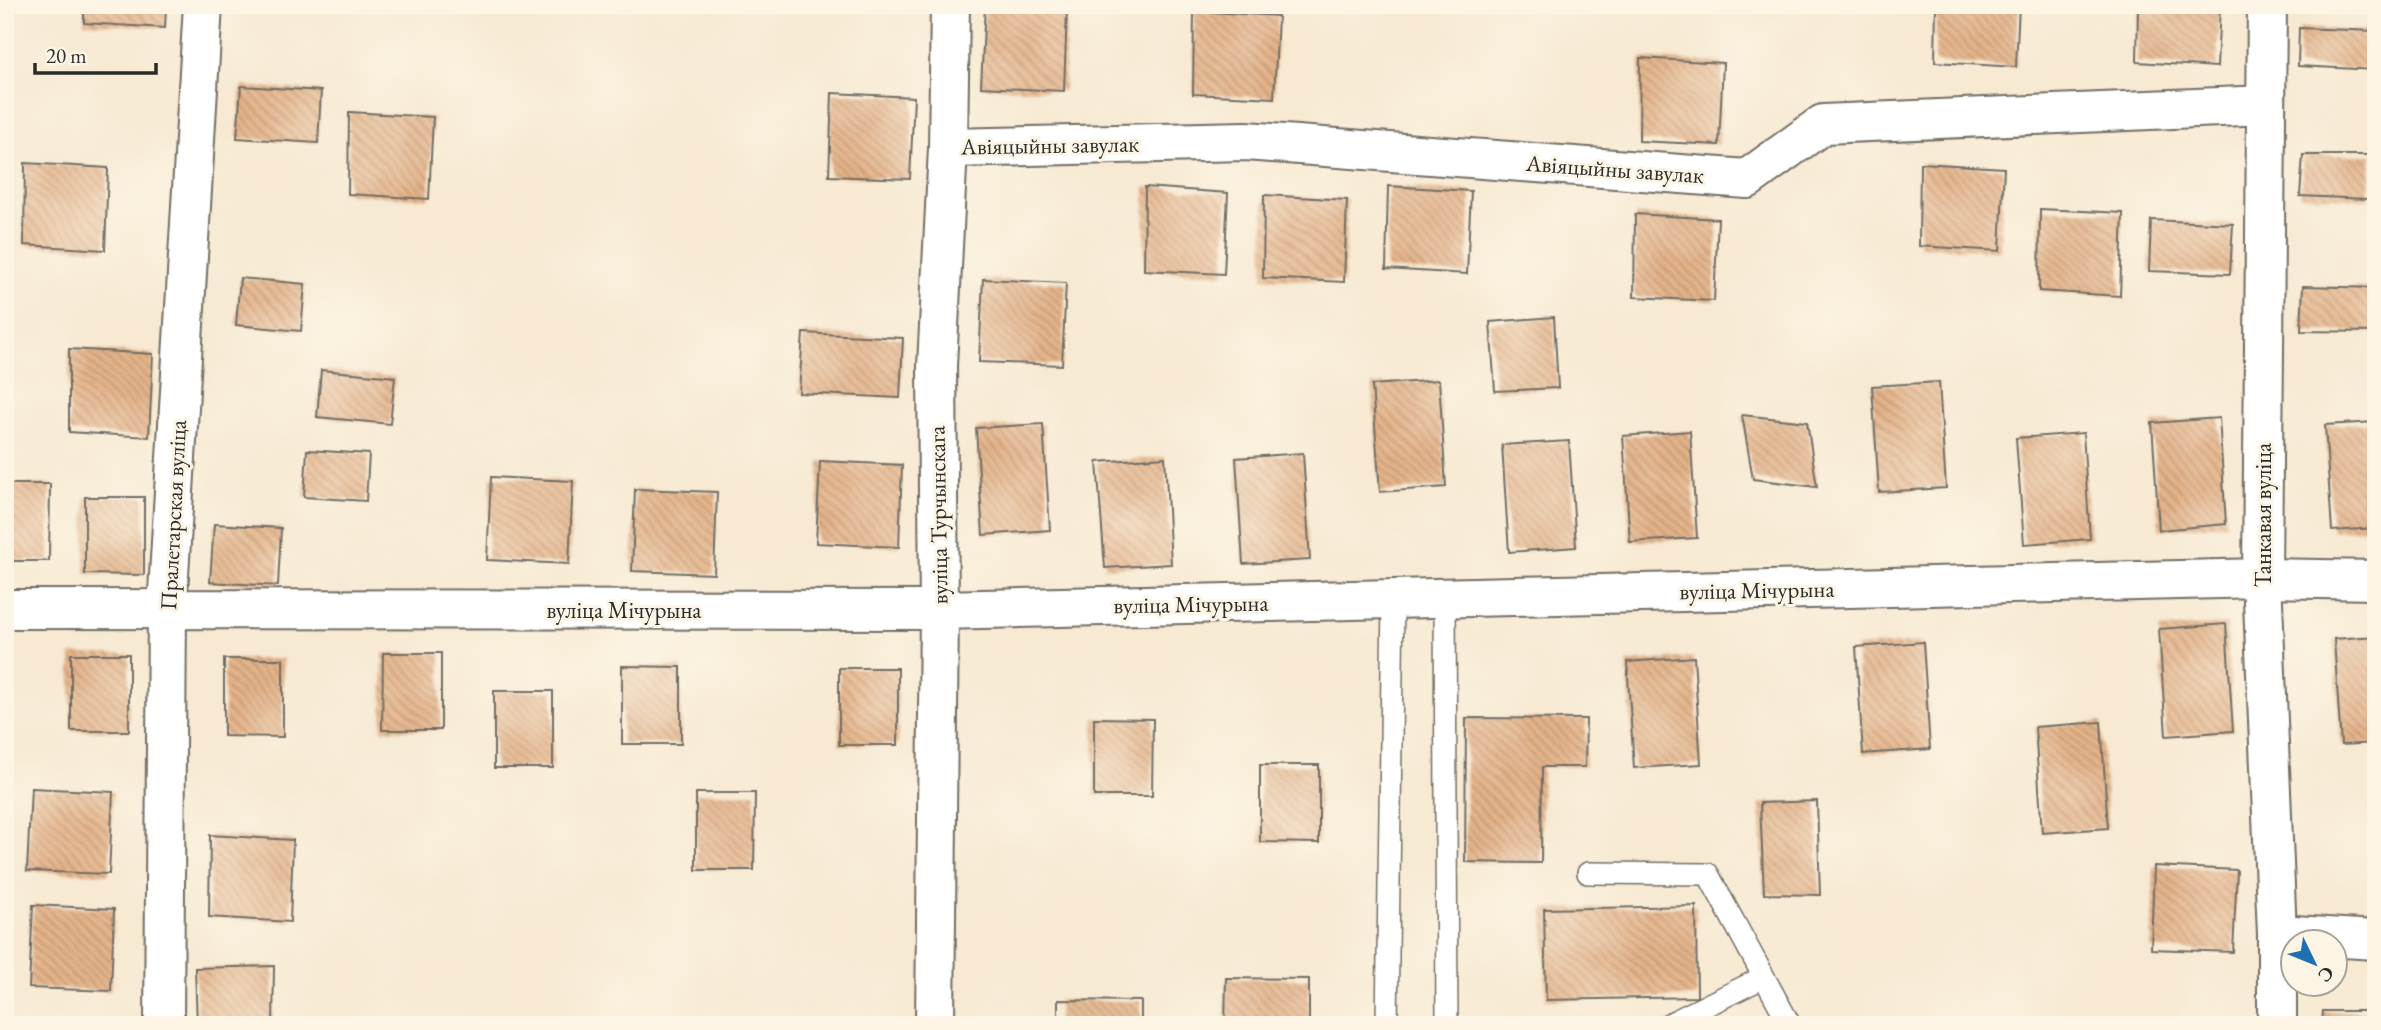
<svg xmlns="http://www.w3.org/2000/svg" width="2381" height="1030" viewBox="0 0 2381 1030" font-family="'EB Garamond',serif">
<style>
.building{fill:url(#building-back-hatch)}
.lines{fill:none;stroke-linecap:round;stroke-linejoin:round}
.service-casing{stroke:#726e65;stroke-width:24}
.minor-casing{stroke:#726e65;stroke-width:42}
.tertiary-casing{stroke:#726e65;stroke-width:42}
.service{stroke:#fff;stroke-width:21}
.minor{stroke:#fff;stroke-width:38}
.tertiary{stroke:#fff;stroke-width:38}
.labels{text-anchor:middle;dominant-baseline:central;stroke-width:6;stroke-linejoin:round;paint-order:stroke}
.street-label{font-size:23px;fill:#2b2b2b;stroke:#fcf5e5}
</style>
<defs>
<pattern id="building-back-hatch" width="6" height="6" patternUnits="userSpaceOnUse" patternTransform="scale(1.75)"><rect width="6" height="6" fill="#e5b48a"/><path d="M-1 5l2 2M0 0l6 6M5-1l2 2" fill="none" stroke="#ba9371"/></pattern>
</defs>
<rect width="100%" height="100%" fill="#fcf5e5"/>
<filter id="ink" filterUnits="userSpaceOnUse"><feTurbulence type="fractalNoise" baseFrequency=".0143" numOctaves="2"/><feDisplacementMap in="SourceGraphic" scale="14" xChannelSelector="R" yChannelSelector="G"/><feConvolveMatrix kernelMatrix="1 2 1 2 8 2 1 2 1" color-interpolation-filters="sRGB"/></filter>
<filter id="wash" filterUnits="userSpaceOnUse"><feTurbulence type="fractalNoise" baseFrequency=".00686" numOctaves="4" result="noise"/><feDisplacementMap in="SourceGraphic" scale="28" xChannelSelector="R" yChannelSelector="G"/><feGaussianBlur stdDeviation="1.57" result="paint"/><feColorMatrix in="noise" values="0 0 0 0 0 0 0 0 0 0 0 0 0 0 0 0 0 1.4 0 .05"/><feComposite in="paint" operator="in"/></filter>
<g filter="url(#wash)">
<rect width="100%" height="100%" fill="#f7e9d2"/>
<g id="blocks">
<g class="building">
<path d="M84,5H166L165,28L84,23Z"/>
<path d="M985,5L1067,9L1064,91L981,87Z"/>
<path d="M1936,5H2019L2016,67L1935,62Z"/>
<path d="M2138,5H2220L2217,67L2137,62Z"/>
<path d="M1194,11L1278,16L1274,98L1193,94Z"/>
<path d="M2299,28L2376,31V70L2298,66Z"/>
<path d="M1640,58L1723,63L1719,145L1639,141Z"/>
<path d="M241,86L321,91L318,143L237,138Z"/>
<path d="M832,93L914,97L910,179L829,176Z"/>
<path d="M349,112L433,117L429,199L348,194Z"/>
<path d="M2303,155H2372L2368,199L2300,196Z"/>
<path d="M25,163L108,168L105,250L24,245Z"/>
<path d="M1920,163L2004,168L2000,251L1919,246Z"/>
<path d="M1388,186L1471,191L1467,274L1386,269Z"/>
<path d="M1145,187L1228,193L1224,274L1144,270Z"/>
<path d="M1264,195L1347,200L1344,282L1263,278Z"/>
<path d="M2040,209L2123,213L2120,296L2039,291Z"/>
<path d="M1635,214L1718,219L1714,301L1634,297Z"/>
<path d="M2151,220L2233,224L2230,274L2149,271Z"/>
<path d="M240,278L305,284L301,331L236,325Z"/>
<path d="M983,279L1066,283L1062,365L979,362Z"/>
<path d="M2303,286L2376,288V332L2301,331Z"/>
<path d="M1554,317L1558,388L1495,391L1490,322Z"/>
<path d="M803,333L903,338L900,398L799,393Z"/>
<path d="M69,349L153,354L149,437L69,432Z"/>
<path d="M321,370L395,377L390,424L317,417Z"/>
<path d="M1439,380L1446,487L1380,492L1372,385Z"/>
<path d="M1939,382L1946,488L1879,492L1872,386Z"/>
<path d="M1742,415L1807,422L1817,487L1753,479Z"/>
<path d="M2219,418L2226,524L2159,530L2152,423Z"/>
<path d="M2376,422V528L2332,531L2325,425Z"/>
<path d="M1043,424L1050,530L983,535L976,428Z"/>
<path d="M1690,431L1697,538L1630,542L1623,436Z"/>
<path d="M2083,433L2090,539L2024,544L2016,438Z"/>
<path d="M1569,441L1576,547L1509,552L1502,445Z"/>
<path d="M307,450L369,454L366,501L304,497Z"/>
<path d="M1303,453L1310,560L1243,564L1236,458Z"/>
<path d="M1165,457L1171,564L1105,568L1097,462Z"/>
<path d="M820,461L902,465L899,547L816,543Z"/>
<path d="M491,477L573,481L569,564L487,560Z"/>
<path d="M5,484H50L49,561H5Z"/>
<path d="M635,489L717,492L714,574L632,571Z"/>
<path d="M85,497H144V575L85,574Z"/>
<path d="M214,524L281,528L278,586L210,582Z"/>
<path d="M2226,624L2233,731L2166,736L2159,629Z"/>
<path d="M2376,636V743L2341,745L2334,639Z"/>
<path d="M1923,642L1930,749L1863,754L1856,647Z"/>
<path d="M383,653H441V730H382Z"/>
<rect x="71" y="654" width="58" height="77"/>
<path d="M1694,657L1701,764L1634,768L1627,662Z"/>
<path d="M224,659H283V737L224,736Z"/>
<path d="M622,666L681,667V744H622Z"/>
<rect x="839" y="668" width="59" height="77"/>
<rect x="494" y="691" width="59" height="77"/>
<path d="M1094,718L1153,719L1152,796H1094Z"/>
<path d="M1466,718L1586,719L1585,767H1542L1541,863L1465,862Z"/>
<path d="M2101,722L2108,828L2042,833L2035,727Z"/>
<path d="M1260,765H1319V843L1260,842Z"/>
<path d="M31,788L113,792L109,874L27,871Z"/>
<path d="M696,793H755L754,870H696Z"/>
<path d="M1817,801L1820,895L1764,894L1760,803Z"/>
<path d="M210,835L293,840L290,922L209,917Z"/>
<path d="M2154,866L2237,870L2233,952L2151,949Z"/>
<path d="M33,905L114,909L111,991L29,988Z"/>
<path d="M1696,906L1697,997L1546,1000L1544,909Z"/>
<path d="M274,966L273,1025H197L195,968Z"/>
<path d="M1226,978L1309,979V1025H1225Z"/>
<path d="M1058,1000L1141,1001V1025H1058Z"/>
<path d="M2323,1011H2376V1025H2322Z"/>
</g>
</g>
</g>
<g filter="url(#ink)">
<use href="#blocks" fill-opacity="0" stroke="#726e65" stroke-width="2"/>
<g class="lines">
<g class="service-casing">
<g id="service">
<path d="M1445,598L1447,1025"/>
<path d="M1588,873L1708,874L1790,1025"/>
<path d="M1387,1025L1393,599"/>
<path d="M1667,1025L1764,977"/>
</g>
</g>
<g class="minor-casing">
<g id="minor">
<path d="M2267,5L2262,578L2277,934V1025"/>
<path d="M948,148L1246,141L1747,179L1823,124L2266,105"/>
<path d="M5,609L939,610L2262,578L2376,580"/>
<path d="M2277,934L2376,940"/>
<path d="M935,1025L939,610L937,366L948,148L950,5"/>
</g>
</g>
<g class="tertiary-casing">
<path id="tertiary" d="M164,1025L167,609L203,5"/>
</g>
<use href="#service" class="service"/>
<use href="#minor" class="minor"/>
<use href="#tertiary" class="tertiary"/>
</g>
</g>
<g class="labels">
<g class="street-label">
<text transform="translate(1050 145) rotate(-1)">Авіяцыйны завулак</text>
<text transform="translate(1615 169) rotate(4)">Авіяцыйны завулак</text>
<text transform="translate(173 515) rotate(-87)">Пралетарская вуліца</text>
<text transform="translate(938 515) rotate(-91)">вуліца Турчынскага</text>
<text transform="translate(2263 515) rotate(-90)">Танкавая вуліца</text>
<text transform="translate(1757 590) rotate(-1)">вуліца Мічурына</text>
<text transform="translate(1191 604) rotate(-1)">вуліца Мічурына</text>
<text x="624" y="610">вуліца Мічурына</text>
</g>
</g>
<rect width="2381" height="1030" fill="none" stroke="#fcf5e5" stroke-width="28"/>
<g transform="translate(2314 963) rotate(133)"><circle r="33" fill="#fcf5e5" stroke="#a8a49b" stroke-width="2"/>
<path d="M0-5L12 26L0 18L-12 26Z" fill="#1f6fb2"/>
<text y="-10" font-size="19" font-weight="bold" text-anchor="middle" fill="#2b2b2b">С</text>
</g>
<path d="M35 63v10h121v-10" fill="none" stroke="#2b2b2b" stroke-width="3.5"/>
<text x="46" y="63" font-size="21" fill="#2b2b2b" stroke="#fcf5e5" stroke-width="5" paint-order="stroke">20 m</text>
</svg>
